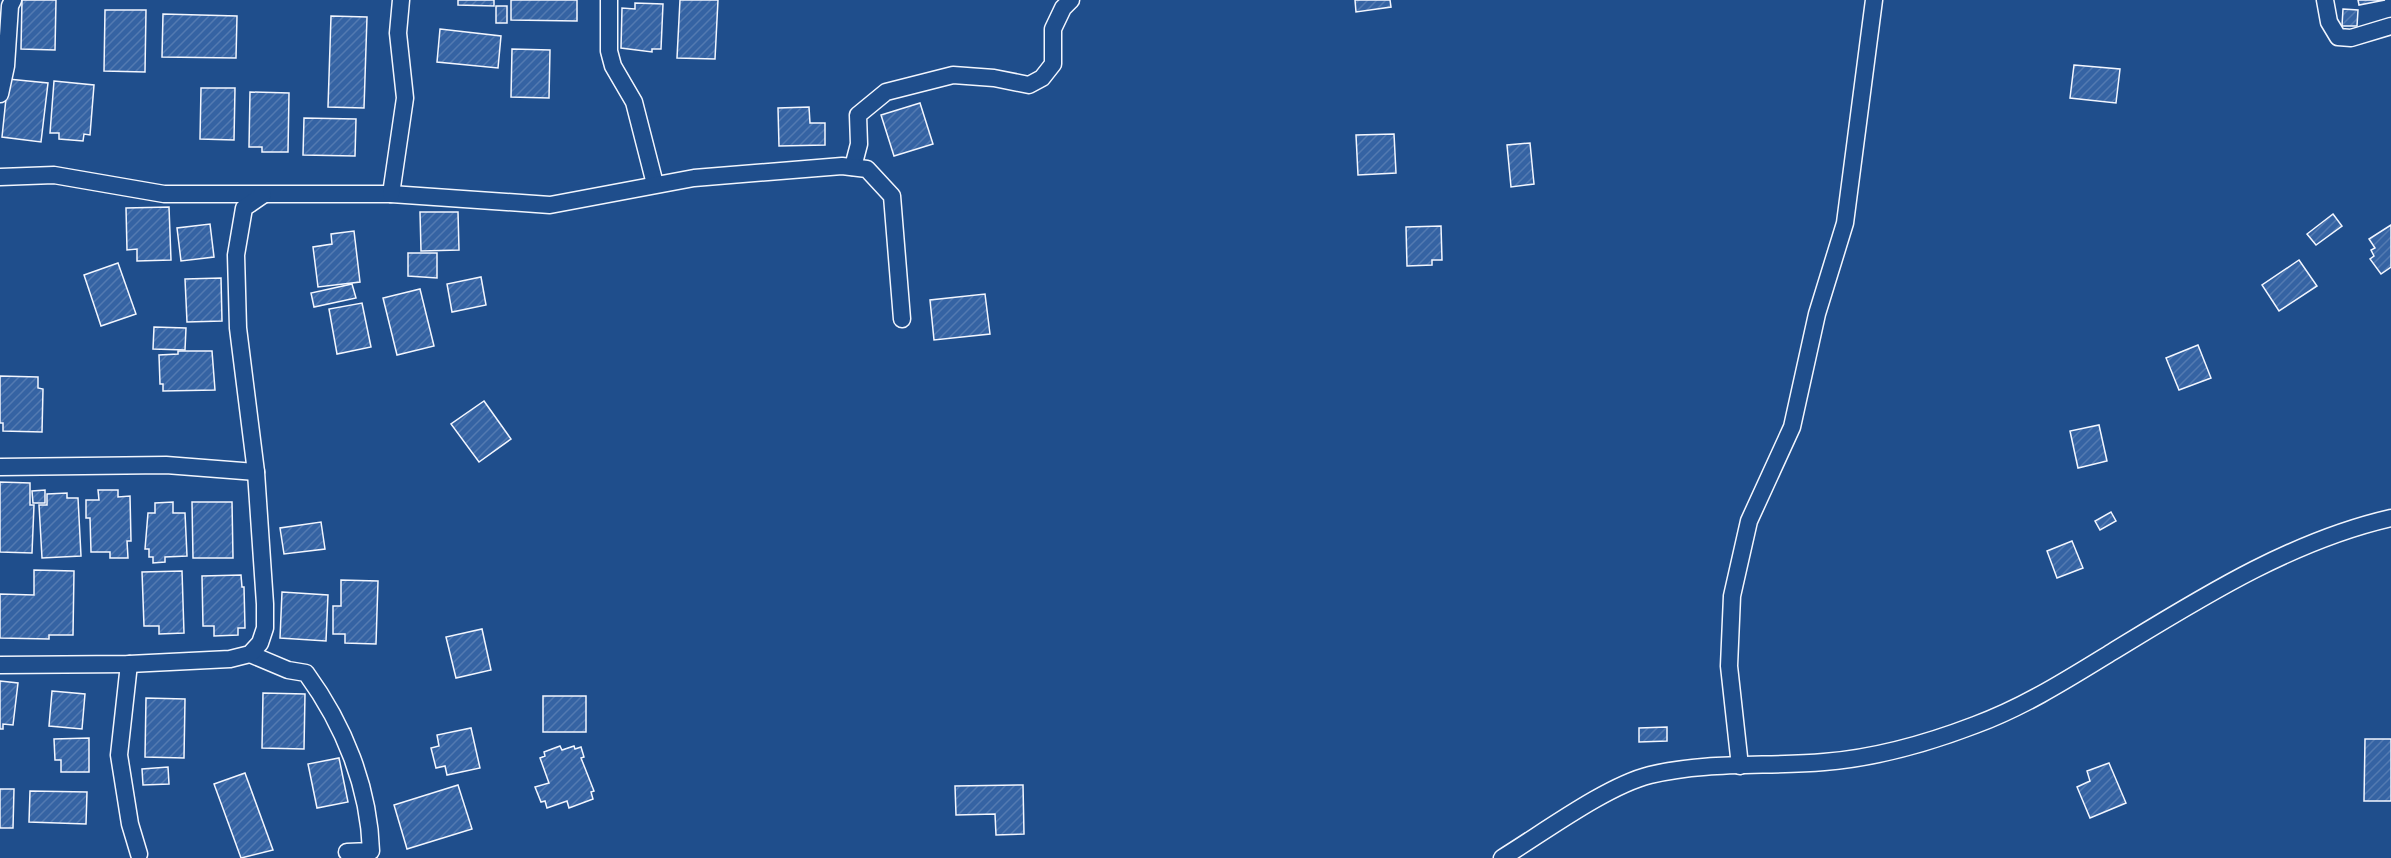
<svg xmlns="http://www.w3.org/2000/svg" width="2391" height="858" viewBox="0 0 2391 858" font-family="'Golos Text',sans-serif">
<style>
.building{fill:url(#building-hatch);stroke:#f2f6ff;stroke-width:1.5}
.lines{fill:none;stroke-linecap:round;stroke-linejoin:round}
.minor-casing{stroke:#f2f6ff;stroke-width:19}
.minor{stroke:#1f4e8c;stroke-width:16}
</style>
<defs>
<pattern id="building-hatch" width="6" height="6" patternUnits="userSpaceOnUse" patternTransform="scale(1.5)"><rect width="6" height="6" fill="#3563a3"/><path d="M-1 1l2-2M0 6l6-6M5 7l2-2" fill="none" stroke="#537ab1"/></pattern>
</defs>
<rect width="100%" height="100%" fill="#1f4e8c"/>
<g class="building">
<path d="M22,0H56L55,50L21,49Z"/>
<path d="M458,0H494V6L458,5Z"/>
<path d="M511,0H577V21L511,20Z"/>
<path d="M680,0H718L715,59L677,58Z"/>
<path d="M1355,0H1390L1391,7L1356,12Z"/>
<path d="M2358,0H2385L2359,5Z"/>
<path d="M635,3L663,4L661,49H652V52L621,48L622,8L635,9Z"/>
<rect x="496" y="6" width="11" height="17"/>
<path d="M2343,9L2358,10L2357,26H2342Z"/>
<path d="M105,10H146L145,72L104,71Z"/>
<path d="M163,14L237,16L236,58L162,57Z"/>
<path d="M331,16L367,17L364,108L328,107Z"/>
<path d="M440,29L501,36L498,68L437,62Z"/>
<path d="M512,49L550,50L549,98L511,97Z"/>
<path d="M2074,65L2120,69L2116,103L2070,98Z"/>
<path d="M8,79L48,83L41,142L2,137Z"/>
<path d="M54,81L94,85L90,135L84,134L83,141L59,139V133H50Z"/>
<path d="M201,88H235L234,140L200,139Z"/>
<path d="M250,92L289,93L288,152H262V147H249Z"/>
<path d="M920,103L933,144L894,156L881,115Z"/>
<path d="M809,107L810,123H825V145L779,146L778,108Z"/>
<path d="M304,118L356,119L355,156L303,155Z"/>
<path d="M1394,134L1396,173L1358,175L1356,135Z"/>
<path d="M1530,143L1534,184L1511,187L1507,145Z"/>
<path d="M169,207L171,260L137,261V249L127,250L126,208Z"/>
<path d="M420,212H458L459,250L421,251Z"/>
<path d="M2333,214L2342,226L2316,245L2307,234Z"/>
<path d="M210,224L214,257L181,261L177,228Z"/>
<path d="M2391,225V267L2381,274L2370,259L2374,256L2371,250L2375,248L2369,239Z"/>
<path d="M1441,226L1442,260H1432V265L1407,266L1406,227Z"/>
<path d="M354,231L360,282L318,287L313,247L332,244L331,234Z"/>
<path d="M408,253H437V278L408,276Z"/>
<path d="M2299,260L2317,286L2279,311L2262,285Z"/>
<path d="M118,263L136,314L101,326L84,275Z"/>
<path d="M481,277L486,305L452,312L447,284Z"/>
<path d="M221,278L222,321L187,322L185,279Z"/>
<path d="M352,284L356,298L314,307L311,293Z"/>
<path d="M420,289L434,346L397,355L383,298Z"/>
<path d="M985,294L990,334L934,340L930,300Z"/>
<path d="M362,303L371,347L337,354L329,309Z"/>
<path d="M154,327L186,328L185,350L153,349Z"/>
<path d="M2198,345L2211,378L2179,390L2166,358Z"/>
<path d="M178,351H212L215,390L163,391V384H160L159,355L178,354Z"/>
<path d="M0,376L38,377V388L43,389L42,432L3,431V423H0Z"/>
<path d="M484,401L511,439L479,462L451,424Z"/>
<path d="M2099,425L2107,461L2078,468L2070,431Z"/>
<path d="M0,482L30,483V505H34L32,553L0,552Z"/>
<path d="M45,490V503H33L32,491Z"/>
<path d="M98,490H118V497L130,496L131,541H127L128,558H110V552H91L90,518H86V500H99Z"/>
<path d="M67,493V498H78L81,556L42,558L39,505H47V494Z"/>
<path d="M173,502V513H185L187,556L165,557V562L153,563V557H149V549H145L148,513H155V503Z"/>
<path d="M192,502H232L233,558H193Z"/>
<path d="M2111,512L2116,521L2100,530L2095,521Z"/>
<path d="M321,522L325,549L284,554L280,528Z"/>
<path d="M2072,541L2083,568L2057,578L2047,551Z"/>
<path d="M34,570L74,571L73,635H49V639L0,638V594L34,595Z"/>
<path d="M182,571L184,633L159,634V626H144L142,572Z"/>
<path d="M241,575L242,587H244L245,628H238V635L214,636V626H203L202,576Z"/>
<path d="M341,580L378,581L376,644L345,643V634H333V606H341Z"/>
<path d="M282,592L328,595L326,641L280,638Z"/>
<path d="M482,629L491,670L456,678L446,637Z"/>
<path d="M0,681L18,683L13,725L3,724V729H0Z"/>
<path d="M52,691L85,694L82,729L49,726Z"/>
<path d="M263,693L305,694L304,749L262,748Z"/>
<rect x="543" y="696" width="43" height="36"/>
<path d="M146,698L185,699L184,758L145,757Z"/>
<path d="M1667,727V741L1639,742V728Z"/>
<path d="M471,728L480,768L447,775L445,766L436,768L431,748L439,746L437,735Z"/>
<path d="M89,738V772H61V760H55L54,739Z"/>
<path d="M2365,739H2391V801H2364Z"/>
<path d="M560,746L562,750L574,746L575,749L581,747L584,757L581,758L594,791L591,792L593,799L569,808L567,801L547,808L545,801L541,802L535,787L549,783L540,758L545,756L544,752Z"/>
<path d="M339,758L348,802L317,808L308,764Z"/>
<path d="M2109,763L2126,803L2090,818L2077,787L2090,781L2087,771Z"/>
<path d="M168,767L169,784L143,785L142,769Z"/>
<path d="M245,773L273,850L241,858L214,784Z"/>
<path d="M458,785L472,829L407,849L394,805Z"/>
<path d="M1023,785L1024,834L996,835L995,814L956,815L955,786Z"/>
<path d="M0,789H14L13,828H0Z"/>
<path d="M30,791L87,792L86,824L29,822Z"/>
</g>
<g class="lines">
<g class="minor-casing">
<g id="minor">
<path d="M609,0V51L613,66L634,102L655,184"/>
<path d="M2325,0L2329,22L2338,37L2351,38L2391,26"/>
<path d="M0,94L6,66L10,6L13,0"/>
<path d="M853,167L859,144L858,115L886,92L953,75L994,78L1029,85L1042,78L1053,64V29L1063,8L1071,0"/>
<path d="M0,177L54,175L164,194H391L550,205L694,178L842,166L867,169L892,196L902,319"/>
<path d="M391,194L405,98L398,33L401,0"/>
<path d="M0,467L166,465L256,472"/>
<path d="M250,654L288,670L306,673C344,725 369,787 371,851L347,852"/>
<path d="M129,664L119,755L130,824L139,854"/>
<path d="M0,665L129,664L230,659L250,654L260,643L265,628V604L256,472L238,328L236,255L244,208L263,195"/>
<path d="M1740,766L1729,666L1732,596L1749,521L1792,427L1817,314L1845,223L1874,0"/>
<path d="M1502,858C1543,833 1606,786 1650,775C1707,761 1767,767 1824,762C1875,758 1928,743 1975,725C2024,707 2068,679 2112,652C2199,599 2290,541 2391,518"/>
</g>
</g>
<use href="#minor" class="minor"/>
</g>
</svg>
